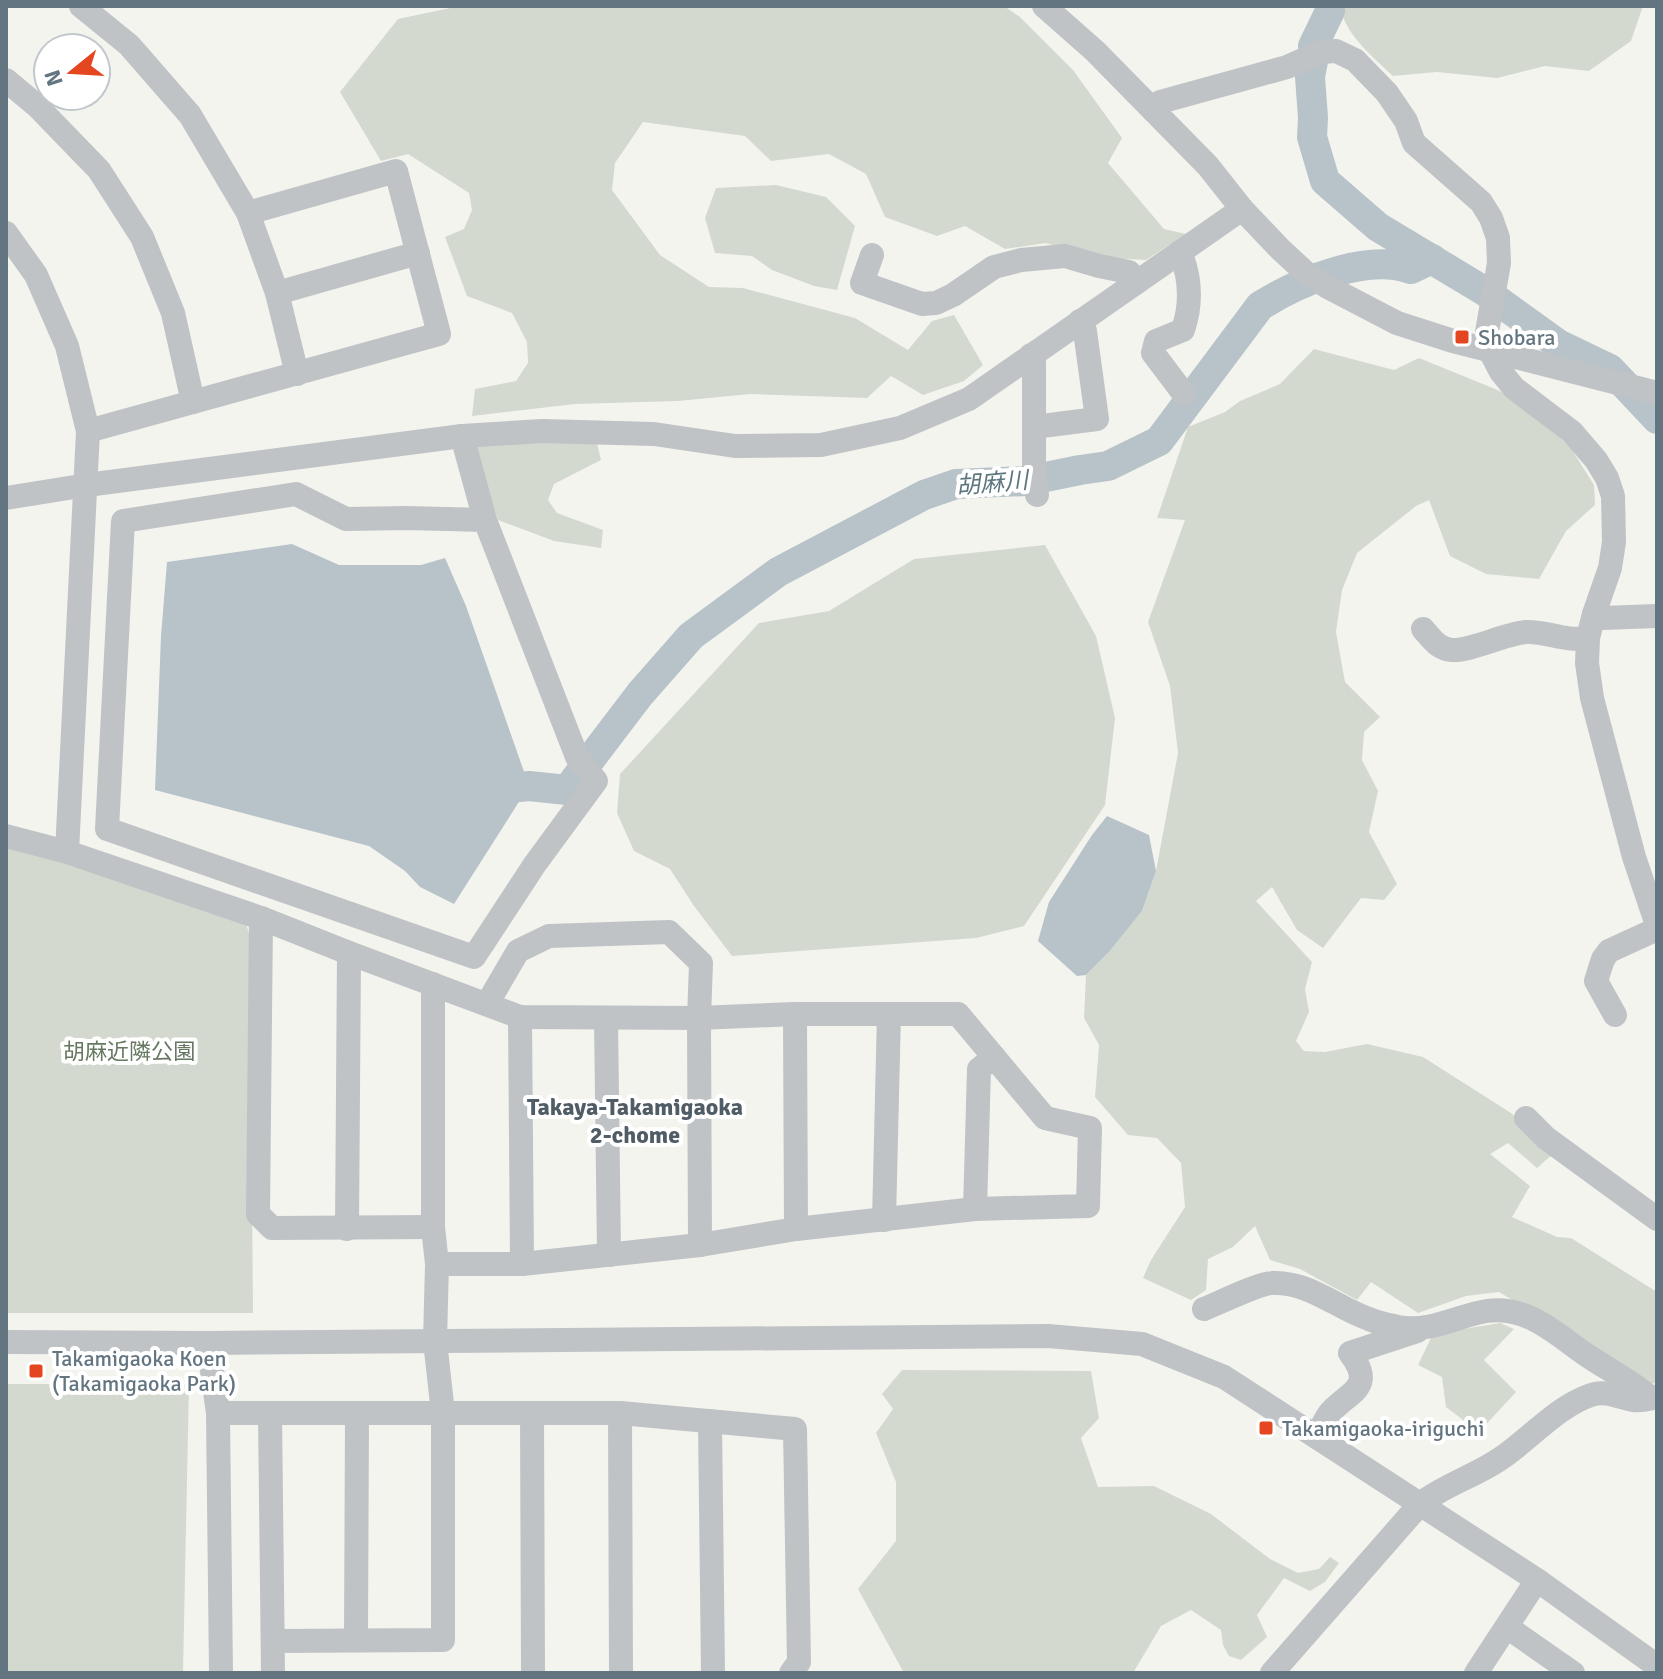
<svg xmlns="http://www.w3.org/2000/svg" width="1663" height="1679" viewBox="0 0 1663 1679" font-family="Signika,'Noto Sans JP',sans-serif">
<style>
.green{fill:#d3d9cf}
.water{fill:#b7c3c8}
.lines{fill:none;stroke-linecap:round;stroke-linejoin:round}
.river{stroke:#b7c3c8;stroke-width:30}
.minor{stroke:#bfc3c6;stroke-width:24}
.poi-dot{fill:#e34621;stroke:#fff;stroke-width:3}
.labels{text-anchor:middle;dominant-baseline:central;stroke-width:8;stroke-linejoin:round;paint-order:stroke}
.poi-label{font-size:22px;fill:#637581;stroke:#fff;text-anchor:start}
.park-label{font-size:22px;fill:#677861;stroke:#fff}
.water-label{font-size:24px;font-style:italic;fill:#5e777f;stroke:#fff}
.neighbourhood-label{font-size:24px;font-weight:bold;fill:#505d66;stroke:#fff}
</style>
<rect width="100%" height="100%" fill="#f4f4ef"/>
<g class="green">
<path d="M453,6H1004L1020,17L1073,70L1122,138L1108,163L1164,229L1186,234L1146,260L1090,257L1046,243L1005,249L965,226L937,236L885,217L866,174L829,154L771,161L745,136L643,122L615,163L612,190L660,255L709,287L743,288L855,318L908,350L932,321L954,315L983,365L964,381L923,395L891,376L867,398L750,394L678,401L575,404L472,416L475,389L516,381L528,363L527,342L512,313L467,296L445,237L464,229L472,210L469,193L408,154L381,161L340,92L398,19L450,8Z"/>
<path d="M1344,6H1643L1631,41L1589,71L1545,66L1497,78L1437,72L1393,76C1373,57 1350,39 1341,12Z"/>
<path d="M776,185L826,197L855,226L837,290L814,286L772,270L752,256L715,253L705,218L716,188Z"/>
<path d="M1314,349L1394,370L1419,358L1500,391L1569,445L1594,485L1595,505L1566,531L1539,579L1486,574L1450,556L1429,500L1416,506L1357,553L1342,590L1336,632L1345,682L1380,717L1364,732L1362,760L1378,791L1369,832L1397,884L1384,900L1361,898L1323,948L1297,930L1272,887L1256,901L1312,962L1305,989L1309,1012L1296,1041L1304,1051L1325,1052L1367,1044L1423,1057L1511,1113L1554,1153L1537,1168L1508,1143L1490,1154L1530,1186L1512,1217L1557,1237L1571,1238L1657,1292V1383L1647,1384L1567,1333L1499,1292L1466,1296L1418,1313L1371,1282L1357,1300L1300,1269L1270,1260L1255,1226L1233,1247L1208,1259L1206,1290L1191,1300L1143,1278L1151,1260L1185,1207L1181,1163L1157,1138L1128,1135L1095,1097L1099,1045L1084,1018L1086,975L1109,952L1142,911L1156,871L1178,753L1170,686L1148,622L1185,520L1157,518L1188,427L1225,412L1240,401L1280,384Z"/>
<path d="M535,438L597,443L601,460L554,484L548,500L557,513L603,530L601,548L554,541L498,520L469,444Z"/>
<path d="M1045,545L1096,636L1115,718L1105,805L1024,926L976,938L732,956L694,906L670,869L634,851L617,813L620,774L759,623L829,611L914,559Z"/>
<path d="M6,845L245,921L250,936L253,1313H6Z"/>
<path d="M1500,1323L1514,1329L1484,1360L1516,1392L1479,1432L1446,1407L1442,1377L1418,1365L1433,1334Z"/>
<path d="M902,1370L1091,1371L1099,1418L1081,1438L1098,1487L1154,1486L1211,1514L1270,1559L1298,1573L1319,1569L1330,1557L1339,1563L1325,1582L1310,1591L1284,1578L1257,1615L1267,1637L1241,1660L1229,1656L1223,1645L1221,1630L1191,1610L1161,1626L1133,1673H904L858,1589L896,1541V1482L876,1433L893,1409L882,1394Z"/>
<path d="M6,1384H189L183,1673H6Z"/>
</g>
<g class="water">
<path d="M292,544L339,565H421L445,558L466,606L529,786L454,904L420,887L405,871L369,846L155,790L161,636L167,562Z"/>
<path d="M1107,816L1149,835L1156,871L1142,911L1109,952L1086,975L1077,976L1038,941L1049,902L1092,835Z"/>
</g>
<g class="lines">
<g class="river">
<path d="M1330,11L1313,46V61L1310,77L1313,118L1312,137L1325,181L1378,227L1486,292L1558,344L1610,369L1657,419"/>
<path d="M491,790L529,786L567,790L640,694L691,636L778,572L924,495L956,484L1026,481L1080,470L1108,466L1159,441L1260,306C1298,282 1366,253 1411,269L1432,259"/>
</g>
<g class="minor">
<path d="M81,6L129,45L190,115L248,213L277,293L297,374"/>
<path d="M1044,6L1095,51L1208,166L1242,209L1280,249L1306,273L1326,286L1397,323L1453,341L1657,393"/>
<path d="M6,80L37,106L99,170L142,237L173,313L193,402"/>
<path d="M1153,110L1160,102L1287,67L1321,52L1336,51L1355,60L1387,93L1406,121L1414,143L1481,202L1491,218L1498,238L1499,263L1487,332L1490,351L1501,372L1514,388L1572,432L1596,460L1607,478L1613,496L1614,542L1610,568L1594,614L1588,638L1587,663L1592,698L1634,857L1657,925"/>
<path d="M6,233L36,275L67,346L88,431L67,852"/>
<path d="M1180,252C1191,278 1192,303 1183,330L1156,341L1153,353L1184,394"/>
<path d="M872,255L862,283L922,304L936,303L953,295L994,267L1021,260L1065,256L1099,266L1129,272L1137,282"/>
<path d="M277,293L418,253"/>
<path d="M1031,355L1034,362V474L1037,495"/>
<path d="M1034,427L1097,419L1085,331L1080,321"/>
<path d="M88,431L439,334L396,171L248,213"/>
<path d="M462,436L485,520L577,757L596,781L535,864L474,957L107,829L123,521L296,494L346,519L406,518L485,520"/>
<path d="M6,498L87,485L462,436L542,431L654,434L735,446L821,445L900,428L969,399L1242,209"/>
<path d="M1594,614L1602,618L1657,616"/>
<path d="M1423,629C1432,639 1438,649 1452,650C1471,651 1504,634 1526,632C1547,631 1564,642 1588,638"/>
<path d="M6,836L67,852L261,918L349,953L520,1017L699,1018L795,1014H958L1045,1118L1090,1128L1088,1206L975,1209L796,1229L700,1245L522,1264H437"/>
<path d="M261,918L258,1214L272,1228L433,1227"/>
<path d="M487,1004L518,951L549,936L669,932L701,963L699,1018L700,1245"/>
<path d="M795,1014L796,1229"/>
<path d="M1615,1015L1596,981L1603,959L1609,951L1657,929"/>
<path d="M520,1017L522,1264"/>
<path d="M606,1018L609,1255"/>
<path d="M1526,1118L1546,1138L1657,1219"/>
<path d="M975,1209L979,1069L994,1057"/>
<path d="M884,1220L889,1014"/>
<path d="M347,1229L349,953"/>
<path d="M1204,1309C1219,1303 1260,1283 1272,1283C1308,1281 1337,1308 1369,1319C1378,1323 1389,1325 1398,1327C1431,1333 1456,1316 1487,1311C1527,1305 1556,1334 1585,1354C1607,1369 1631,1381 1651,1398"/>
<path d="M6,1342L208,1343L1048,1336L1142,1344L1224,1377L1537,1580L1657,1666"/>
<path d="M208,1343L218,1413L221,1673"/>
<path d="M218,1413H620L795,1429L799,1662L791,1673"/>
<path d="M270,1413L273,1673"/>
<path d="M532,1413L533,1673"/>
<path d="M620,1413L621,1673"/>
<path d="M710,1421L713,1673"/>
<path d="M1317,1437C1321,1429 1324,1421 1329,1414C1348,1391 1377,1389 1350,1353L1417,1331"/>
<path d="M1507,1627L1573,1673"/>
<path d="M356,1640L357,1413"/>
<path d="M273,1641L443,1640V1413L435,1341L437,1264L433,1227V984"/>
<path d="M1272,1673L1420,1504C1444,1485 1475,1476 1500,1459C1530,1439 1556,1407 1591,1395C1606,1390 1618,1397 1633,1400C1641,1401 1649,1399 1657,1397"/>
<path d="M1476,1673L1537,1580"/>
</g>
</g>
<g class="poi-dot">
<rect x="1454" y="329" width="16" height="16" rx="4"/>
<rect x="28" y="1363" width="16" height="16" rx="4"/>
<rect x="1258" y="1420" width="16" height="16" rx="4"/>
</g>
<g class="labels">
<g class="poi-label">
<text x="1478" y="337">Shobara</text>
<text x="52" y="1358">Takamigaoka Koen<tspan x="52" dy="25">(Takamigaoka Park)</tspan></text>
<text x="1282" y="1428">Takamigaoka-iriguchi</text>
</g>
<g class="park-label">
<text x="129" y="1051">胡麻近隣公園</text>
</g>
<g class="water-label">
<text transform="translate(992 483) rotate(-5)">胡麻川</text>
</g>
<g class="neighbourhood-label">
<text x="635" y="1107">Takaya-Takamigaoka<tspan x="635" dy="28">2-chome</tspan></text>
</g>
</g>
<rect width="1663" height="1679" fill="none" stroke="#637581" stroke-width="16"/>
<g transform="translate(72 72) rotate(252)"><circle r="38" fill="#ffffff" stroke="#c1c8cd" stroke-width="2"/>
<path d="M0-6L14 30L0 20L-14 30Z" fill="#e34621"/>
<text y="-12" font-size="22" font-weight="bold" text-anchor="middle" fill="#637581">N</text>
</g>
</svg>
